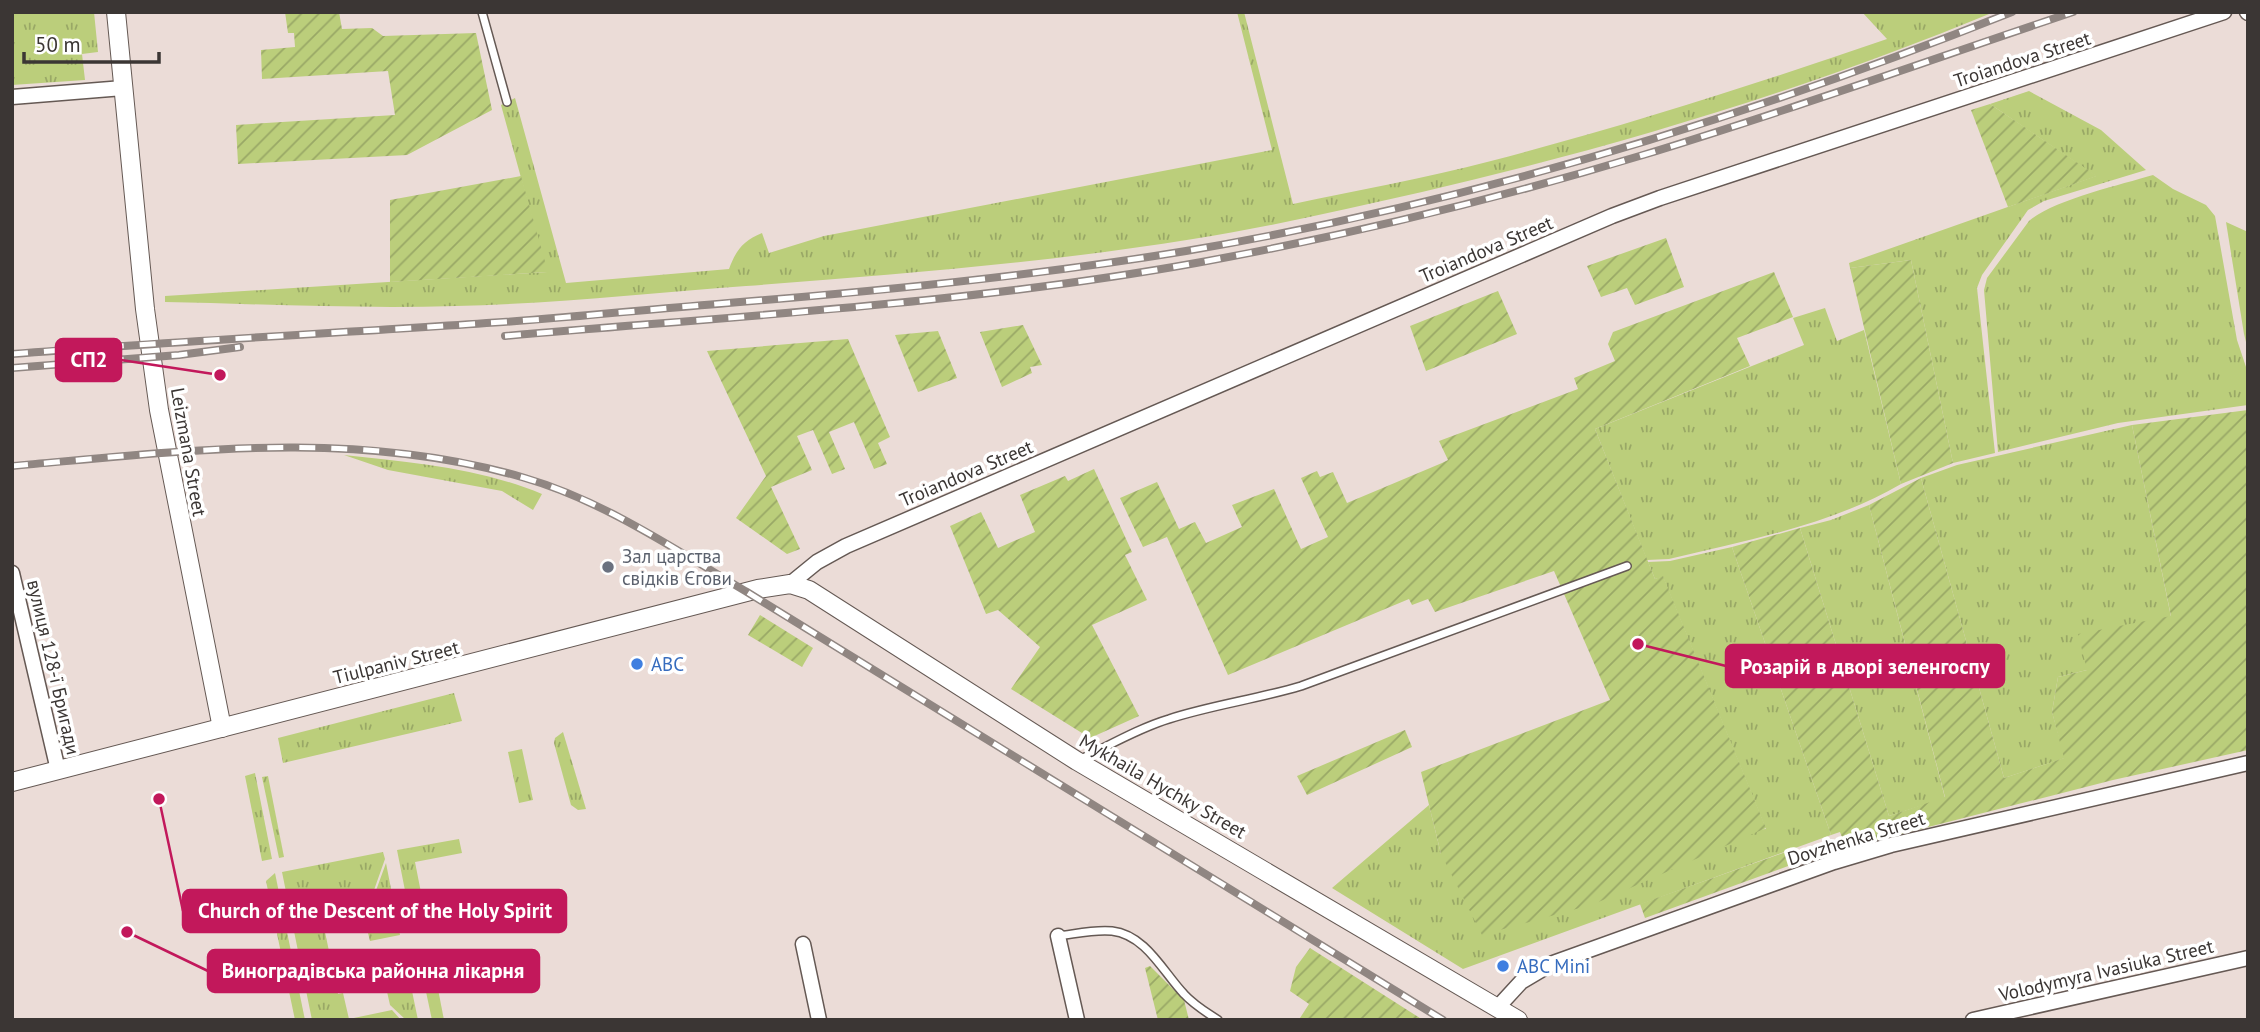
<svg xmlns="http://www.w3.org/2000/svg" width="2260" height="1032" viewBox="0 0 2260 1032" font-family="'PT Sans',sans-serif">
<style>
.grass{fill:url(#grass-tufts)}
.garden{fill:url(#garden-furrows)}
.lines{fill:none;stroke-linecap:round;stroke-linejoin:round}
.service-casing{stroke:#655954;stroke-width:10}
.minor-casing{stroke:#655954;stroke-width:17}
.tertiary-casing{stroke:#655954;stroke-width:20}
.service{stroke:#fff;stroke-width:7}
.minor{stroke:#fff;stroke-width:14}
.tertiary{stroke:#fff;stroke-width:18}
.rail-casing{stroke:#908682;stroke-width:8}
.rail{stroke:#fff;stroke-width:5;stroke-dasharray:16;stroke-linecap:butt}
.worship-dot{fill:#6b7280;stroke:#fff;stroke-width:2.5}
.shop-dot{fill:#3f7fe0;stroke:#fff;stroke-width:2.5}
.labels{text-anchor:middle;dominant-baseline:central;stroke-width:7;stroke-linejoin:round;paint-order:stroke}
.street-label{font-size:19px;fill:#3b3634;stroke:#fff}
.worship-label{font-size:19px;fill:#5b616d;stroke:#fff;text-anchor:start}
.shop-label{font-size:19px;fill:#366cbe;stroke:#fff;text-anchor:start}
.leader{fill:none;stroke:#c2185b;stroke-width:2.5}
.callout-dot{fill:#c2185b;stroke:#fff;stroke-width:2.5}
.callout{fill:#c2185b;stroke:#c2185b;stroke-width:2.5}
.callout-label{font-size:21px;text-anchor:middle;font-weight:bold;fill:#fff}
</style>
<defs>
<pattern id="grass-tufts" width="24" height="20" patternUnits="userSpaceOnUse" patternTransform="scale(1.75)"><rect width="24" height="20" fill="#bbce7b"/><path d="M3 7l-1-3M5 7V3M7 7l1-3M15 17l-1-3M17 17v-4M19 17l1-3" fill="none" stroke="#99a866"/></pattern>
<pattern id="garden-furrows" width="10" height="10" patternUnits="userSpaceOnUse" patternTransform="scale(1.75)"><rect width="10" height="10" fill="#bbce7b"/><path d="M-1 1l2-2M0 10L10 0M9 11l2-2" fill="none" stroke="#99a866"/></pattern>
</defs>
<rect width="100%" height="100%" fill="#ebdcd7"/>
<g class="grass">
<path d="M12,12H94L98,52L82,54L85,80L12,85Z"/>
<path d="M1237,12H1244L1293,204C1359,190 1425,178 1491,161C1625,126 1756,84 1887,39L1862,12H1994C1811,88 1616,147 1422,192C1346,209 1270,227 1193,239C1044,263 895,275 746,286C649,293 552,304 456,306C359,309 262,304 165,302V296L547,272L501,105L515,98L566,283L729,269C736,250 743,241 762,233L769,253L824,236L1272,150Z"/>
<path d="M2029,91L2101,130L2146,170L2044,201L2028,210L1982,275L1977,288L1995,453L1953,463L1911,260L1850,268L1849,263L2096,176L1990,104Z"/>
<path d="M2153,175L2173,189L2206,205L2215,216L2237,340L2248,373V405L2118,423L1998,452L1984,290L1987,278L2029,221C2053,200 2120,185 2153,175Z"/>
<path d="M2226,222L2248,232V350L2244,334Z"/>
<path d="M1825,308L1837,341L1864,330L1901,484C1831,525 1748,540 1669,559L1647,560L1595,429L1804,345L1793,318Z"/>
<path d="M2132,425L2171,617L2087,670L2058,677L2052,712L2065,758L2004,778L1921,478L1957,465Z"/>
<path d="M344,455C410,462 480,468 542,494L533,510L502,491L388,470Z"/>
<path d="M1869,505L1945,798L1889,816L1800,528L1831,520Z"/>
<path d="M1732,547L1831,835L1463,969L1332,888L1429,805L1441,854L1766,829L1663,577L1655,579L1648,562L1670,561Z"/>
<path d="M454,693L462,721L283,763L278,738Z"/>
<path d="M563,732L586,809L578,810L571,805L554,743L555,738Z"/>
<path d="M522,749L533,800L519,803L508,752Z"/>
<path d="M255,773L272,859L262,861L245,776Z"/>
<path d="M268,776L284,857L279,858L262,777Z"/>
<path d="M459,839L462,853L415,862L426,918L411,921L397,850Z"/>
<path d="M383,852L385,859L368,907L328,915L331,930L325,932L338,994L343,993L349,1019L392,1010L401,1020H312L282,872Z"/>
<path d="M386,863L400,935L370,941L368,933L375,931L370,907Z"/>
<path d="M275,873L305,1020H295L266,881Z"/>
<path d="M406,962L418,1020H406L390,1005L383,974L377,975L376,968Z"/>
<path d="M437,984L444,1020H432L425,987Z"/>
</g>
<g class="garden">
<path d="M285,12H339L342,29L372,28L383,36L476,33L492,110L407,155L238,164L236,125L395,115L388,71L262,79L261,50L295,47L294,33H288Z"/>
<path d="M1990,104L2097,176L2008,207L1971,110Z"/>
<path d="M521,176L548,272L390,282V200Z"/>
<path d="M1666,238L1684,287L1635,305L1627,288L1601,297L1587,266Z"/>
<path d="M1911,260L1953,463L1901,484L1850,268Z"/>
<path d="M1774,272L1793,317L1737,338L1750,366L1595,429L1655,579L1663,576L1766,828L1594,904L1482,935L1441,854L1421,772L1610,700L1554,571L1435,612L1428,599L1412,605L1409,599L1228,675L1167,537L1143,547L1120,498L1157,482L1179,529L1195,522L1206,543L1242,527L1232,505L1274,489L1301,549L1328,537L1301,478L1317,471L1320,477L1333,472L1347,503L1442,463L1448,460L1439,441L1578,389L1574,378L1615,361L1608,344L1613,332Z"/>
<path d="M1498,291L1517,334L1426,371L1410,326Z"/>
<path d="M1023,325L1042,365L1030,367L1032,373L1002,387L980,332Z"/>
<path d="M938,331L957,378L918,392L895,335Z"/>
<path d="M848,339L890,437L878,443L887,464L874,469L854,422L829,432L845,469L832,474L813,430L797,436L812,470L771,487L800,549L787,554L736,518L766,476L707,351Z"/>
<path d="M2248,410V750L2113,780L1846,848L1840,832L1831,835L1732,547L1800,528L1889,816L1945,797L1869,505L1921,478L2004,778L2064,758L2052,712L2058,677L2087,670L2078,634L2171,616L2132,425Z"/>
<path d="M1094,469L1132,552L1125,555L1147,600L1092,625L1139,716L1090,738L1011,689L1040,647L998,610L986,614L950,526L981,512L998,548L1035,532L1020,495L1065,476L1068,481Z"/>
<path d="M760,615L813,648L802,667L748,635Z"/>
<path d="M1405,730L1412,747L1307,795L1297,776Z"/>
<path d="M1794,849L1799,862L1645,918L1640,904Z"/>
<path d="M1310,948L1423,1020H1303L1300,1018L1309,1004L1290,991L1296,967Z"/>
<path d="M1150,966L1184,1000L1189,1020H1158L1145,968Z"/>
</g>
<g class="lines">
<g class="service-casing">
<g id="service">
<path d="M482,12L507,102"/>
<path d="M1081,759C1110,745 1139,728 1169,719C1212,705 1258,699 1301,686L1627,566"/>
<path d="M1058,936C1075,934 1095,929 1112,931C1146,935 1163,972 1184,994C1194,1005 1206,1012 1218,1020"/>
</g>
</g>
<g class="minor-casing">
<g id="minor">
<path d="M2247,12L2248,13"/>
<path d="M12,97L123,88"/>
<path d="M12,573L58,770"/>
<path d="M790,584L817,562L846,546L1612,216L1660,198L2224,12"/>
<path d="M1058,936L1077,1020"/>
<path d="M803,944L819,1020"/>
<path d="M1498,1007L1521,982L1553,963L1834,862L1891,845L2248,763"/>
<path d="M1973,1020L2248,958"/>
</g>
</g>
<g class="tertiary-casing">
<g id="tertiary">
<path d="M116,12L145,309L159,410L222,728"/>
<path d="M12,782L758,589L790,584L809,590L1077,761L1518,1020"/>
</g>
</g>
<use href="#service" class="service"/>
<use href="#minor" class="minor"/>
<use href="#tertiary" class="tertiary"/>
<g class="rail-casing">
<g id="rail">
<path d="M505,336C736,316 968,304 1196,263C1346,236 1497,199 1643,155C1788,111 1930,60 2073,12"/>
<path d="M12,354C176,341 340,333 503,322C578,317 653,309 728,303C881,291 1034,276 1186,251C1469,203 1746,118 2012,12"/>
<path d="M12,368L179,355L240,347"/>
<path d="M12,466C184,451 356,428 525,478C604,501 676,550 747,592L1443,1020"/>
</g>
</g>
<use href="#rail" class="rail"/>
</g>
<circle class="worship-dot" cx="608" cy="567" r="7"/>
<g class="shop-dot">
<circle cx="637" cy="664" r="7"/>
<circle cx="1503" cy="966" r="7"/>
</g>
<g class="labels">
<g class="street-label">
<text transform="translate(2022 59) rotate(-18)">Troiandova Street</text>
<text transform="translate(1486 249) rotate(-23)">Troiandova Street</text>
<text transform="translate(189 452) rotate(80)">Leizmana Street</text>
<text transform="translate(966 473) rotate(-23)">Troiandova Street</text>
<text transform="translate(396 662) rotate(-14)">Tiulpaniv Street</text>
<text transform="translate(54 667) rotate(77)">вулиця 128-ї Бригади</text>
<text transform="translate(1163 786) rotate(30)">Mykhaila Hychky Street</text>
<text transform="translate(1856 838) rotate(-17)">Dovzhenka Street</text>
<text transform="translate(2106 970) rotate(-13)">Volodymyra Ivasiuka Street</text>
</g>
<g class="worship-label">
<text x="622" y="556">Зал царства<tspan x="622" dy="22">свідків Єгови</tspan></text>
</g>
<g class="shop-label">
<text x="651" y="664">ABC</text>
<text x="1517" y="966">ABC Mini</text>
</g>
</g>
<path class="leader" d="M220 375L121 360M1638 644L1726 666M159 799L183 911M127 932L208 971"/>
<g class="callout-dot">
<circle cx="220" cy="375" r="7"/>
<circle cx="1638" cy="644" r="7"/>
<circle cx="159" cy="799" r="7"/>
<circle cx="127" cy="932" r="7"/>
</g>
<g class="callout">
<rect x="56" y="339" width="65" height="42" rx="7"/>
<rect x="1726" y="645" width="278" height="42" rx="7"/>
<rect x="183" y="890" width="383" height="42" rx="7"/>
<rect x="208" y="950" width="331" height="42" rx="7"/>
</g>
<g class="callout-label">
<text x="89" y="367">СП2</text>
<text x="1865" y="674">Розарій в дворі зеленгоспу</text>
<text x="375" y="918">Church of the Descent of the Holy Spirit</text>
<text x="373" y="978">Виноградівська районна лікарня</text>
</g>
<rect width="2260" height="1032" fill="none" stroke="#3b3634" stroke-width="28"/>
<path d="M24 52v10h135v-10" fill="none" stroke="#3b3634" stroke-width="3.5"/>
<text x="35" y="52" font-size="21" fill="#3b3634" stroke="#ffffff" stroke-width="5" paint-order="stroke">50 m</text>
</svg>
